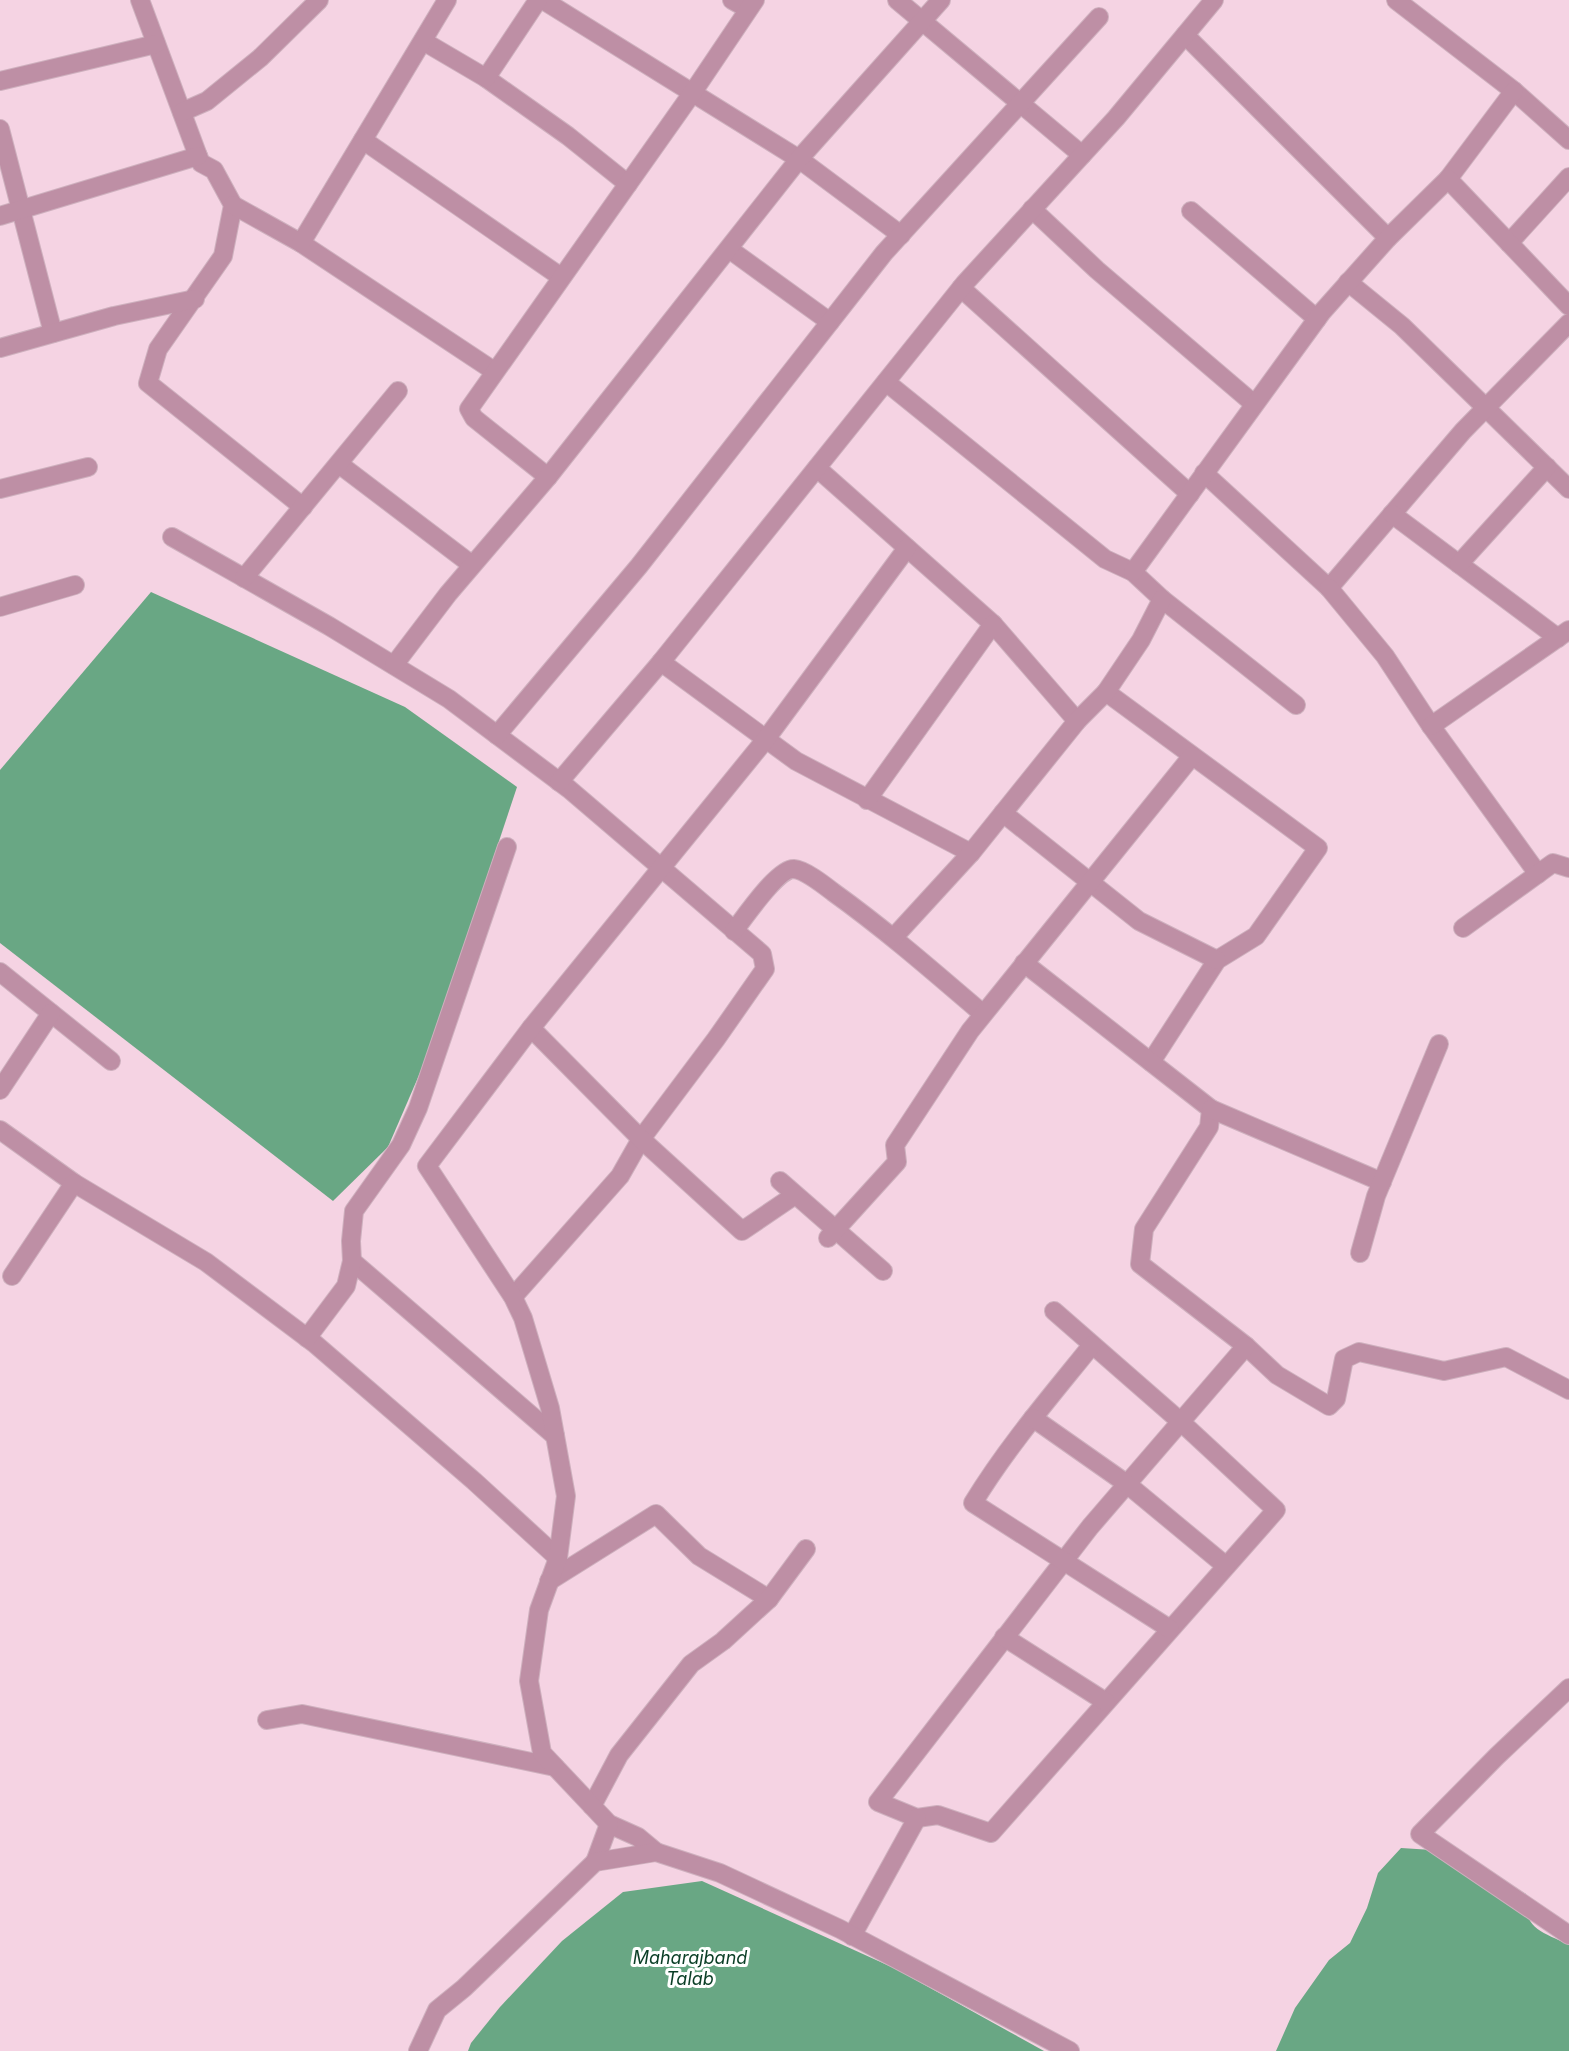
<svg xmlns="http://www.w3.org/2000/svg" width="1569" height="2051" viewBox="0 0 1569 2051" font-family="Inter,sans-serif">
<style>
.water{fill:#69a784}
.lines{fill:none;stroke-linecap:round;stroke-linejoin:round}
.minor-casing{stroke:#ceb0be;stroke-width:20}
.minor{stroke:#be8fa5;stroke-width:18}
.labels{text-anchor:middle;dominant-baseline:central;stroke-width:6;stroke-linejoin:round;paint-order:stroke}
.water-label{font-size:18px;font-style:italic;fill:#0a3e26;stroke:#fff}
</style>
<rect width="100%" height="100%" fill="#f5d3e3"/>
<g class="water">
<path d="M151,592L405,707L517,787L429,1052L388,1147L333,1201L0,943V770Z"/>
<path d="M1401,1848L1448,1851L1526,1894C1523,1930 1541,1931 1569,1945V2051H1276L1295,2008L1329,1960L1350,1943L1367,1908L1378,1873Z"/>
<path d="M702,1881L896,1969L1044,2051H468L471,2043L500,2007L562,1941L623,1892Z"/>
</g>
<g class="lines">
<g class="minor-casing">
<g id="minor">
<path d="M140,0L198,156L201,163L214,170L233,205L223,256L158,349L148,383L303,507"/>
<path d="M543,0L799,159L901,235"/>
<path d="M732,0L748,9"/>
<path d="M897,0L1082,155"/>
<path d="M1396,0L1514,91L1569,140"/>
<path d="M1185,35L1388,238"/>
<path d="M423,41L486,78L568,136L628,184"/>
<path d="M486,78L538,0"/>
<path d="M0,81L156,44"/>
<path d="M182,112L207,101L260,58L319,0"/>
<path d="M0,129L53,333"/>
<path d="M363,140L561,277"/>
<path d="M1448,179L1514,91"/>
<path d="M233,205L301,243L494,371"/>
<path d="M1032,209L1097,270L1254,404"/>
<path d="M1191,211L1317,319"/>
<path d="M0,216L198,156"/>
<path d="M301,243L447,0"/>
<path d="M1509,243L1569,177"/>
<path d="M729,249L830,322"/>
<path d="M1348,282L1402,326L1569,489"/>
<path d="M961,288L1190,494"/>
<path d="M0,348L114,316L195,299"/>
<path d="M886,382L1105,559L1133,572L1162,599L1296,705"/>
<path d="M339,464L472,565"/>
<path d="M817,468L993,624L1077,721"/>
<path d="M1204,473L1329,588L1463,431L1569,323"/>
<path d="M548,477L474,418L469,409L693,92L755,0"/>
<path d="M0,489L88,467"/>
<path d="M1392,514L1558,638"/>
<path d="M172,537L329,626L449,699L569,789L762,954L765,969L716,1039L641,1139L620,1176L513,1297"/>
<path d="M1459,564L1547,467"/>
<path d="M1133,572L1322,312L1388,238L1448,179L1569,306"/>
<path d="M244,578L398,391"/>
<path d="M1329,588L1385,656L1431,726L1538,874"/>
<path d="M0,607L75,585"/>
<path d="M661,662L796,761L971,853"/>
<path d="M394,665L448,594L548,477L799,159L941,0"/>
<path d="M1106,692L1318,848L1256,936L1217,960L1151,1062"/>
<path d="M1431,726L1569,630"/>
<path d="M497,735L639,566L884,253L1099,17"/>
<path d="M559,782L661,662L965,283L1116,118L1214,0"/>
<path d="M867,800L993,624"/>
<path d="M1003,813L1139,921L1217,960"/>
<path d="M1463,928L1553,863L1569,868"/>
<path d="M734,931C744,918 779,867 794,869C805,870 824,885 833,892C886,930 934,972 983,1014"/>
<path d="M894,937L971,853L1077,721L1106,692L1141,640L1162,599"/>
<path d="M1024,963L1211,1109L1209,1127L1144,1229L1140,1264L1246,1346L1277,1375L1329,1406L1336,1399L1344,1359L1359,1352L1444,1371L1506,1357L1569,1390"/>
<path d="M0,972L111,1061"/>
<path d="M531,1028L641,1139L742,1231L795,1195"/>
<path d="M0,1090L51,1013"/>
<path d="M1211,1109L1382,1182"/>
<path d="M0,1130L74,1183L206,1262L314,1343L474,1481L558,1558"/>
<path d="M780,1181L883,1271"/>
<path d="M828,1238L897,1162L895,1145L970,1031L1192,756"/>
<path d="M1360,1253L1376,1196L1439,1044"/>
<path d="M352,1261L555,1436"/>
<path d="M12,1276L74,1183"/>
<path d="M1054,1311L1181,1422L1276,1510L991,1833L938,1815L917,1818L878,1802L1090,1527C1142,1466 1194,1406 1246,1346"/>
<path d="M307,1338L346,1286L352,1261L351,1241L354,1211L401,1145L418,1108L507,847"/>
<path d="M1092,1345C1051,1396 1007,1447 973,1503L1170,1629"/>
<path d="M1033,1418L1127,1484L1226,1566"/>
<path d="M549,1581L656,1514L699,1556L769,1599"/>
<path d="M1004,1637L1106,1702"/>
<path d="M1569,1688L1497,1756L1420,1834L1569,1935"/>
<path d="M267,1720L302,1714L555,1767"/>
<path d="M592,1806L619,1755L691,1664L723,1641L769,1599L806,1549"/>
<path d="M656,1852L638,1837L609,1824L542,1753L529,1681L539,1610L558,1558L566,1496L550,1408L523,1318L513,1297L427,1166L531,1028L766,739L907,548"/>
<path d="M595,1862L609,1824"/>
<path d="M852,1936L917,1818"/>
<path d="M418,2051L437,2010L464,1988L595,1862L656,1852L720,1873L840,1929L1070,2051"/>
</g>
</g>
<use href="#minor" class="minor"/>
</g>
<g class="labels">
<g class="water-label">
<text x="690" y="1957">Maharajband<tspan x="690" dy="21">Talab</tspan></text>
</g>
</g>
</svg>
